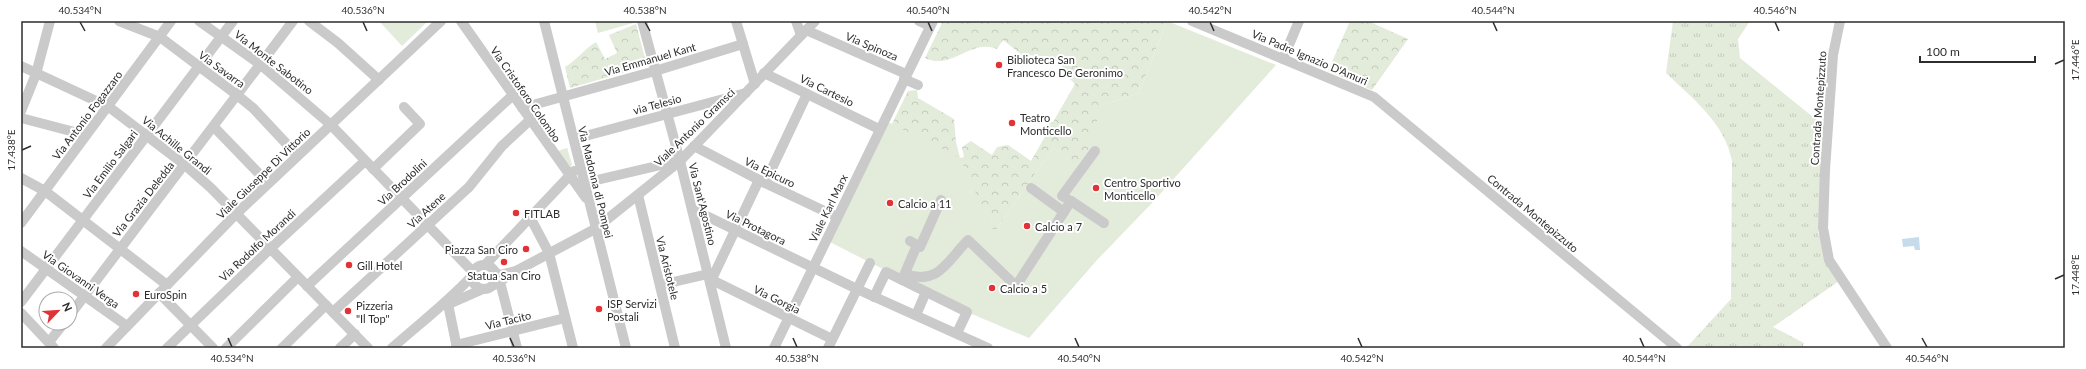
<svg xmlns="http://www.w3.org/2000/svg" width="2086" height="369" viewBox="0 0 2086 369" font-family="Lato,sans-serif">
<style>
.grass{fill:url(#grass-tufts)}
.forest{fill:url(#forest-crowns)}
.garden{fill:#e3ebdb}
.water{fill:#c8dbea}
.lines{fill:none;stroke-linecap:round;stroke-linejoin:round}
.minor{stroke:#cacaca;stroke-width:10}
.ticks{fill:none;stroke:#2d2d2d;stroke-width:1.5}
.poi-dot{fill:#e13337;stroke:#fff;stroke-width:1.5}
.labels{text-anchor:middle;dominant-baseline:central;stroke-width:4;stroke-linejoin:round;paint-order:stroke}
.street-label{font-size:11px;fill:#2d2d2d;stroke:#fff}
.poi-label{font-size:11px;fill:#2d2d2d;stroke:#fff;text-anchor:start}
.neatline{fill:none;stroke:#2d2d2d;stroke-width:1.5}
.ticks-label{font-size:10px;text-anchor:middle;fill:#2d2d2d}
</style>
<defs>
<pattern id="grass-tufts" width="24" height="20" patternUnits="userSpaceOnUse"><rect width="24" height="20" fill="#e3ebdb"/><path d="M3 7l-1-3M5 7V3M7 7l1-3M15 17l-1-3M17 17v-4M19 17l1-3" fill="none" stroke="#c3cabc"/></pattern>
<pattern id="forest-crowns" width="20" height="18" patternUnits="userSpaceOnUse"><rect width="20" height="18" fill="#e3ebdb"/><path d="M2 6a3 3 0 1 1 6 0M12 15a3 3 0 1 1 6 0" fill="none" stroke="#c3cabc"/></pattern>
</defs>
<rect width="100%" height="100%" fill="#fff"/>
<path class="grass" d="M1673,21H1750L1738,39L1740,58L1823,125L1818,233L1839,281L1773,327L1804,343L1802,348H1686L1731,299L1732,161C1725,123 1692,98 1666,73Z"/>
<g class="forest">
<path d="M943,21H1167L1139,93L1106,104L1091,146L1077,164L1053,148L996,230H992L892,124L908,91L917,90L918,98L954,119L956,142L960,158L964,157L962,147L971,141L992,155L997,147L1008,145L1031,161L1050,128L1045,124L1053,122L1075,84L1065,74L1060,60L1045,56L1022,55L1003,40L997,49C971,38 952,71 925,58Z"/>
<path d="M1350,21H1368L1408,39L1372,90L1328,71Z"/>
<path d="M636,24L647,66L570,88L565,67C578,59 584,49 596,42L605,59L617,53L609,35Z"/>
<path d="M567,148L572,164L570,168L558,151Z"/>
</g>
<g class="garden">
<path d="M379,21H428L402,46Z"/>
<path d="M595,21H633V23L598,33Z"/>
<path d="M1167,21L1276,65L1152,203L1097,260L1029,338L967,312L826,240L884,120L960,158L992,229L996,230L1053,148L1077,163L1091,146L1086,141L1106,104L1139,93Z"/>
</g>
<path class="water" d="M1919,237L1920,250H1915L1914,246L1903,247L1902,239Z"/>
<g class="lines">
<g class="minor">
<path d="M119,21L160,37L237,95L253,108L297,155"/>
<path d="M199,21L261,65L331,125L473,272"/>
<path d="M309,21L338,43L379,80"/>
<path d="M461,21L586,198"/>
<path d="M544,21L626,348"/>
<path d="M642,21L680,161L726,348"/>
<path d="M736,21L755,84"/>
<path d="M796,21L801,35"/>
<path d="M919,21L930,26"/>
<path d="M1192,21L1374,97L1677,348"/>
<path d="M1840,21L1833,55L1825,170L1823,228L1829,260L1887,348"/>
<path d="M806,30L906,74"/>
<path d="M1283,59L1299,21"/>
<path d="M21,66L109,107L185,165L211,188L368,348"/>
<path d="M764,73L879,129"/>
<path d="M904,79L918,85"/>
<path d="M522,108L655,71L743,44"/>
<path d="M21,111L36,74L50,21"/>
<path d="M21,118L86,135"/>
<path d="M214,127L268,183"/>
<path d="M574,139L746,93"/>
<path d="M694,146L765,183L837,217"/>
<path d="M373,169L420,124L404,107"/>
<path d="M21,178L45,191L167,285"/>
<path d="M584,183L678,161"/>
<path d="M765,183L807,94"/>
<path d="M1031,188L1064,212"/>
<path d="M638,195L675,348"/>
<path d="M1071,201L1104,223"/>
<path d="M692,209L857,289L988,348"/>
<path d="M530,217L549,253L573,348"/>
<path d="M21,223L171,21"/>
<path d="M917,245L920,247L941,200"/>
<path d="M21,251L127,326"/>
<circle cx="484" cy="277" r="12"/>
<path d="M485,265L574,171"/>
<path d="M516,271L595,229L680,161L815,21"/>
<path d="M905,274C939,286 948,260 968,240L1016,286L1071,201L1062,196L1095,151"/>
<path d="M712,280L832,339"/>
<path d="M902,280L917,245L910,241"/>
<path d="M500,282L517,348"/>
<path d="M710,283L759,180"/>
<path d="M494,285L516,271L500,275L495,272"/>
<path d="M660,285L708,274"/>
<path d="M307,286L513,95"/>
<path d="M159,293L213,348"/>
<path d="M874,297L886,272L967,312L957,333"/>
<path d="M21,302L233,21"/>
<path d="M448,304L457,348"/>
<path d="M449,304L483,289"/>
<path d="M333,312L469,187L502,146L530,120"/>
<path d="M21,313L54,348"/>
<path d="M70,315L293,21"/>
<path d="M916,315L926,292"/>
<path d="M49,342L64,323"/>
<path d="M456,345L565,318"/>
<path d="M106,348L236,214L441,21"/>
<path d="M167,348L270,249L365,161"/>
<path d="M226,348L298,277"/>
<path d="M282,348L326,305"/>
<path d="M340,348L355,334"/>
<path d="M392,348C419,324 447,303 472,276"/>
<path d="M774,348L933,21"/>
<path d="M828,348L870,263"/>
</g>
</g>
<path class="ticks" d="M80,22L85,31M363,22L367,31M645,22L650,31M928,22L932,31M1210,22L1214,31M1493,22L1497,31M1775,22L1779,31M2055,64L2064,60M22,150L31,146M2055,279L2064,275M228,338L232,347M510,338L514,347M793,338L797,347M1075,338L1079,347M1358,338L1362,347M1640,338L1644,347M1922,338L1927,347"/>
<g class="poi-dot">
<circle cx="999" cy="65" r="4"/>
<circle cx="1012" cy="123" r="4"/>
<circle cx="1096" cy="188" r="4"/>
<circle cx="890" cy="203" r="4"/>
<circle cx="516" cy="213" r="4"/>
<circle cx="1027" cy="226" r="4"/>
<circle cx="526" cy="249" r="4"/>
<circle cx="504" cy="262" r="4"/>
<circle cx="349" cy="265" r="4"/>
<circle cx="992" cy="288" r="4"/>
<circle cx="136" cy="294" r="4"/>
<circle cx="599" cy="309" r="4"/>
<circle cx="348" cy="311" r="4"/>
</g>
<g class="labels">
<g class="street-label">
<text transform="translate(872 46) rotate(23)">Via Spinoza</text>
<text transform="translate(1310 57) rotate(23)">Via Padre Ignazio D'Amuri</text>
<text transform="translate(650 59) rotate(-16)">Via Emmanuel Kant</text>
<text transform="translate(274 62) rotate(38)">Via Monte Sabotino</text>
<text transform="translate(222 69) rotate(36)">Via Savarra</text>
<text transform="translate(827 90) rotate(26)">Via Cartesio</text>
<text transform="translate(526 94) rotate(55)">Via Cristoforo Colombo</text>
<text transform="translate(657 104) rotate(-15)">via Telesio</text>
<text transform="translate(1818 108) rotate(-86)">Contrada Montepizzuto</text>
<text transform="translate(87 115) rotate(-53)">Via Antonio Fogazzaro</text>
<text transform="translate(694 127) rotate(-44)">Viale Antonio Gramsci</text>
<text transform="translate(177 145) rotate(39)">Via Achille Grandi</text>
<text transform="translate(110 164) rotate(-53)">Via Emilio Salgari</text>
<text transform="translate(770 172) rotate(26)">Via Epicuro</text>
<text transform="translate(263 173) rotate(-44)">Viale Giuseppe Di Vittorio</text>
<text transform="translate(402 182) rotate(-43)">Via Brodolini</text>
<text transform="translate(596 182) rotate(76)">Via Madonna di Pompei</text>
<text transform="translate(143 199) rotate(-52)">Via Grazia Deledda</text>
<text transform="translate(703 204) rotate(76)">Via Sant'Agostino</text>
<text transform="translate(828 208) rotate(-64)">Viale Karl Marx</text>
<text transform="translate(426 210) rotate(-43)">Via Atene</text>
<text transform="translate(1533 213) rotate(40)">Contrada Montepizzuto</text>
<text transform="translate(756 227) rotate(26)">Via Protagora</text>
<text transform="translate(257 245) rotate(-43)">Via Rodolfo Morandi</text>
<text transform="translate(668 268) rotate(76)">Via Aristotele</text>
<text transform="translate(81 279) rotate(35)">Via Giovanni Verga</text>
<text transform="translate(777 299) rotate(26)">Via Gorgia</text>
<text transform="translate(508 320) rotate(-14)">Via Tacito</text>
</g>
<g class="poi-label">
<text x="1007" y="59">Biblioteca San<tspan x="1007" dy="13">Francesco De Geronimo</tspan></text>
<text x="1020" y="117">Teatro<tspan x="1020" dy="13">Monticello</tspan></text>
<text x="1104" y="182">Centro Sportivo<tspan x="1104" dy="13">Monticello</tspan></text>
<text x="898" y="203">Calcio a 11</text>
<text x="524" y="213">FITLAB</text>
<text x="1035" y="226">Calcio a 7</text>
<text x="518" y="249" text-anchor="end">Piazza San Ciro</text>
<text x="357" y="265">Gill Hotel</text>
<text x="504" y="275" text-anchor="middle">Statua San Ciro</text>
<text x="1000" y="288">Calcio a 5</text>
<text x="144" y="294">EuroSpin</text>
<text x="607" y="303">ISP Servizi<tspan x="607" dy="13">Postali</tspan></text>
<text x="356" y="305">Pizzeria<tspan x="356" dy="13">"Il Top"</tspan></text>
</g>
</g>
<rect width="2086" height="369" fill="none" stroke="#ffffff" stroke-width="44"/>
<g transform="translate(58 311) rotate(65)"><circle r="19" fill="#ffffff" stroke="#ababab"/>
<path d="M0-3L7 15L0 10L-7 15Z" fill="#e13337"/>
<text y="-6" font-size="11" font-weight="bold" text-anchor="middle" fill="#2d2d2d">N</text>
</g>
<path d="M1920 56v6h115v-6" fill="none" stroke="#2d2d2d" stroke-width="2"/>
<text x="1926" y="56" font-size="12" fill="#2d2d2d" stroke="#ffffff" stroke-width="3" paint-order="stroke">100 m</text>
<rect x="22" y="22" width="2042" height="325" class="neatline"/>
<g class="ticks-label">
<text x="80" y="14">40.534°N</text>
<text x="363" y="14">40.536°N</text>
<text x="645" y="14">40.538°N</text>
<text x="928" y="14">40.540°N</text>
<text x="1210" y="14">40.542°N</text>
<text x="1493" y="14">40.544°N</text>
<text x="1775" y="14">40.546°N</text>
<text transform="translate(2075 60) rotate(-90)" y="4">17.446°E</text>
<text transform="translate(11 150) rotate(-90)" y="4">17.438°E</text>
<text transform="translate(2075 275) rotate(-90)" y="4">17.448°E</text>
<text x="232" y="362">40.534°N</text>
<text x="514" y="362">40.536°N</text>
<text x="797" y="362">40.538°N</text>
<text x="1079" y="362">40.540°N</text>
<text x="1362" y="362">40.542°N</text>
<text x="1644" y="362">40.544°N</text>
<text x="1927" y="362">40.546°N</text>
</g>
</svg>
